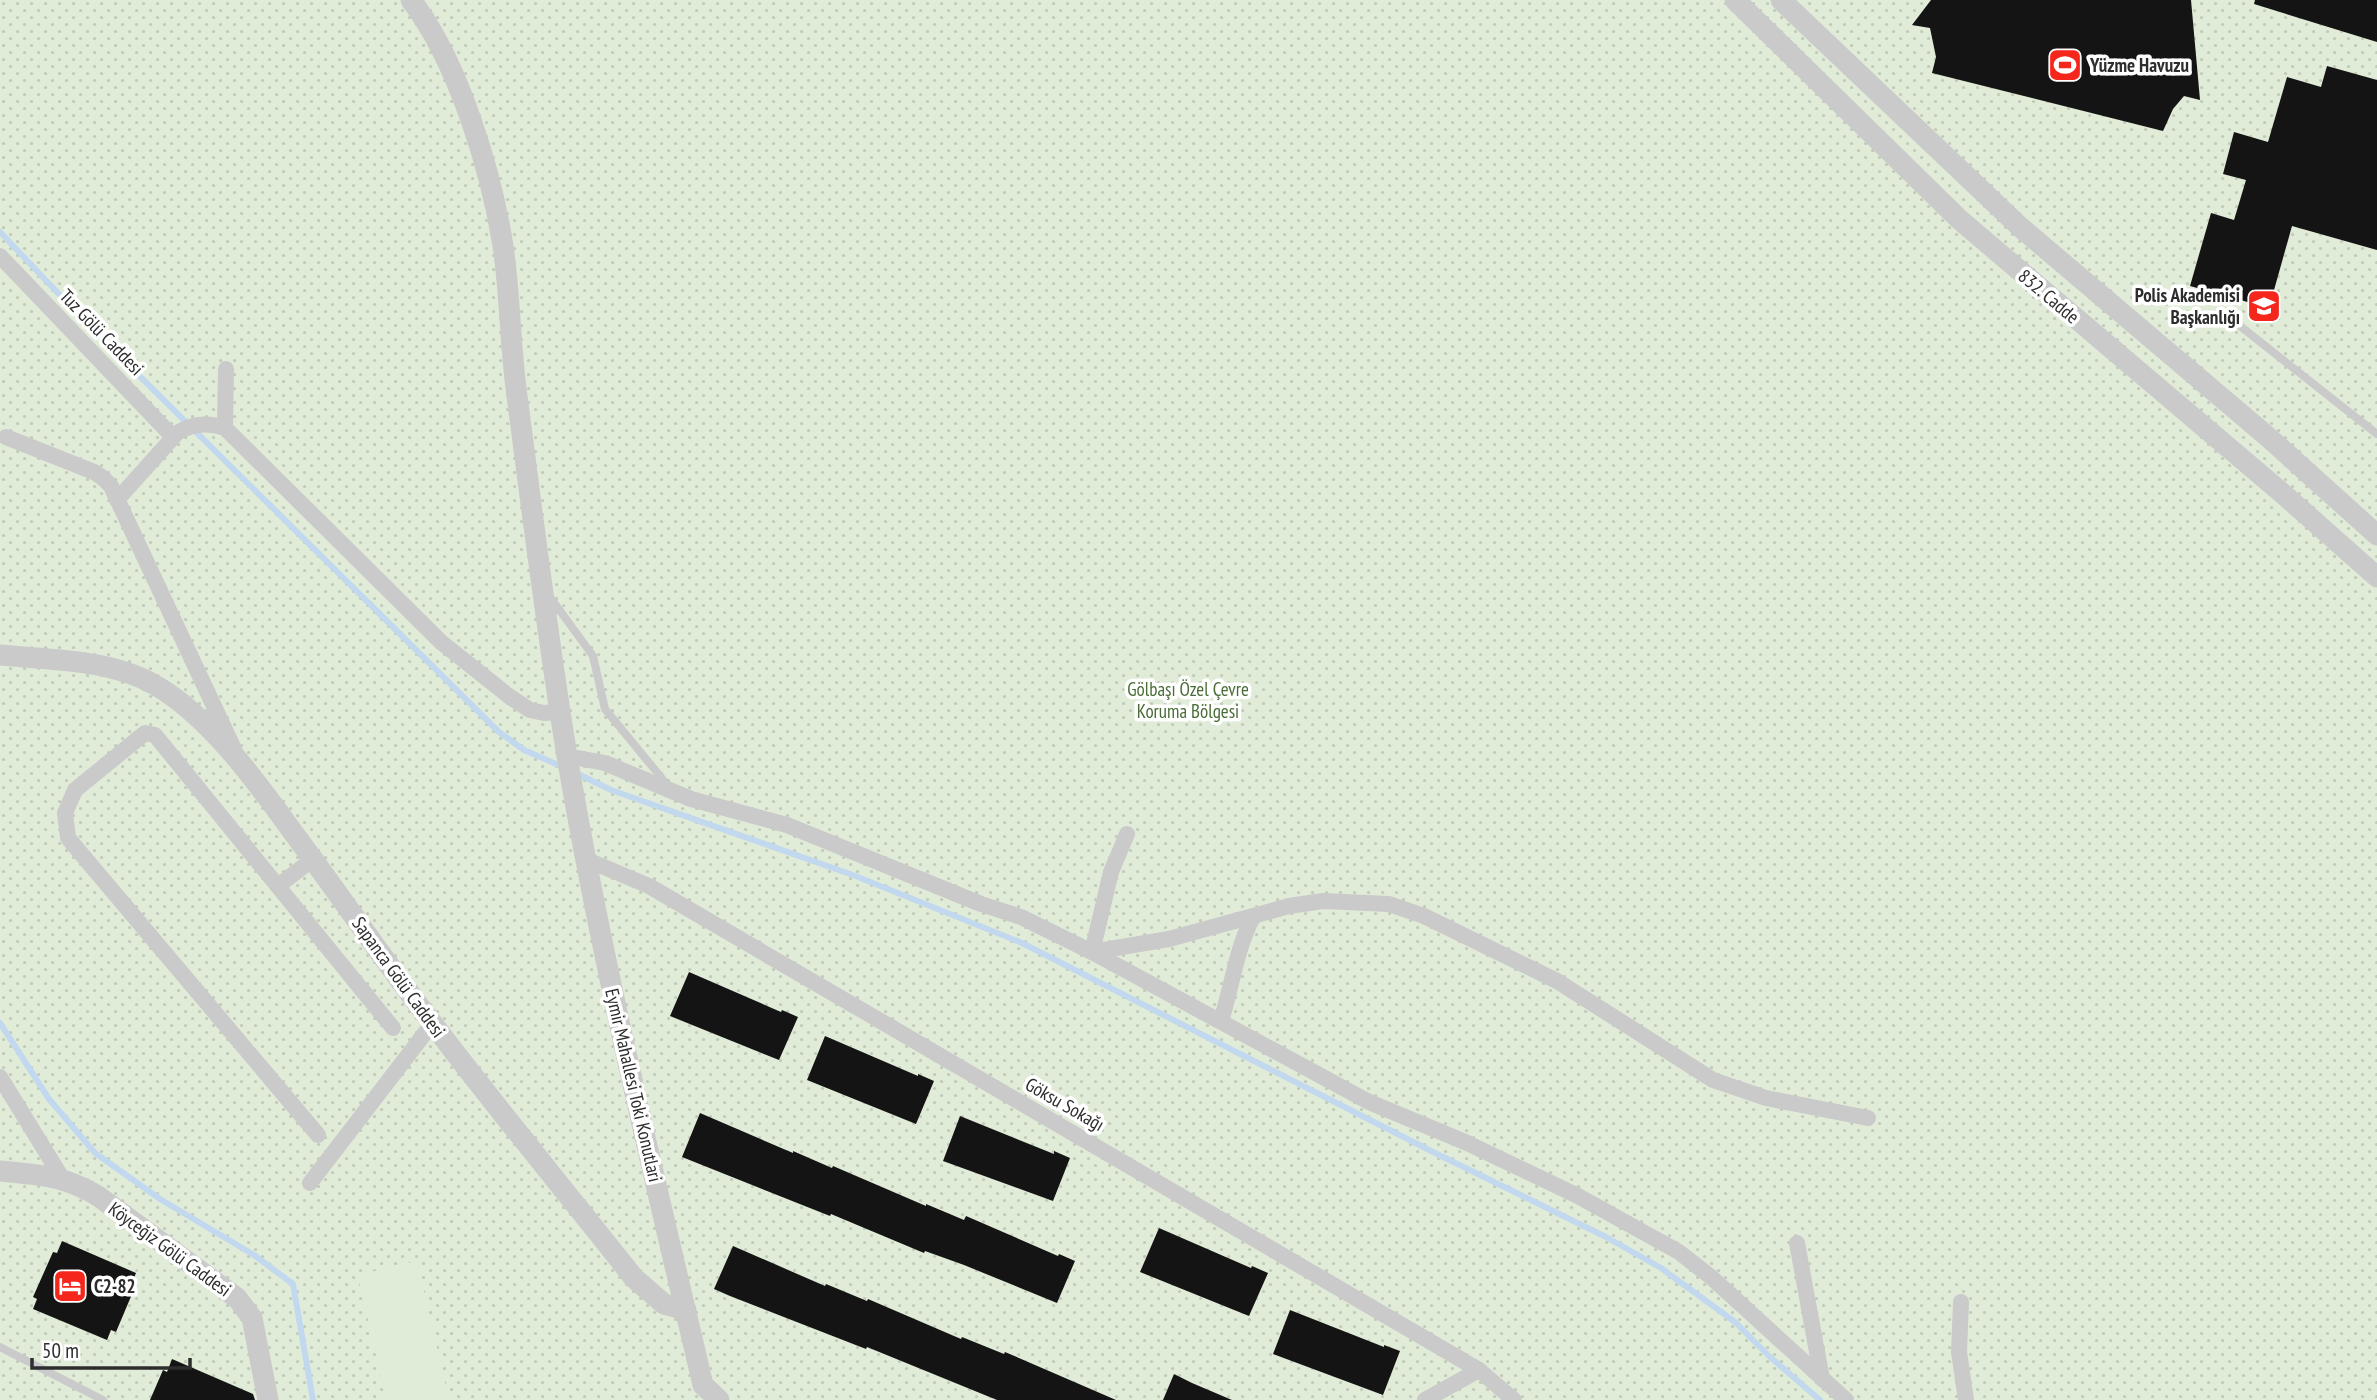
<svg xmlns="http://www.w3.org/2000/svg" width="2377" height="1400" viewBox="0 0 2377 1400" font-family="'PT Sans Narrow',sans-serif">
<style>
.park{fill:url(#park-dots)}
.pitch{fill:#e1ecd8}
.lines{fill:none;stroke-linecap:round;stroke-linejoin:round}
.stream{stroke:#c2d8ee;stroke-width:6}
.building{fill:#141414}
.service{stroke:#cacaca;stroke-width:8}
.minor{stroke:#cacaca;stroke-width:16}
.tertiary{stroke:#cacaca;stroke-width:21}
.labels{text-anchor:middle;dominant-baseline:central;stroke-width:7;stroke-linejoin:round;paint-order:stroke}
.poi-label{font-size:19px;font-weight:bold;fill:#2d2d2d;stroke:#fff;text-anchor:start}
.street-label{font-size:19px;fill:#2d2d2d;stroke:#fff}
.park-label{font-size:19px;fill:#496c36;stroke:#fff}
</style>
<defs>
<pattern id="park-dots" width="8" height="8" patternUnits="userSpaceOnUse" patternTransform="scale(1.75)"><rect width="8" height="8" fill="#e1ecd8"/><path d="M2 2h.1M6 6h.1" fill="none" stroke="#c1cbba" stroke-width="1.8" stroke-linecap="round"/></pattern>
</defs>
<rect width="100%" height="100%" fill="#fff"/>
<rect class="park" x="0" y="0" width="2377" height="1400"/>
<path class="pitch" d="M417,1261L449,1400H386L358,1275Z"/>
<g class="lines">
<g class="stream">
<path d="M0,232L93,330L499,732L524,750L563,767"/>
<path d="M576,773L611,790L853,875L1022,943L1433,1152L1606,1237L1661,1268L1735,1322L1770,1357L1820,1400"/>
<path d="M0,1023L49,1099L95,1153L160,1199L254,1255L293,1284L313,1400"/>
</g>
</g>
<g class="building">
<path d="M1931,0H2191L2200,100L2184,96L2173,109L2163,131L1932,73L1936,57L1930,28L1912,25Z"/>
<path d="M2255,0H2377V42L2254,4Z"/>
<path d="M2327,66L2377,80V250L2292,226L2269,308L2190,286L2211,213L2234,220L2246,180L2223,174L2234,132L2268,142L2287,77L2321,87Z"/>
<path d="M689,972L781,1012L782,1010L798,1017L779,1060L670,1016Z"/>
<path d="M825,1036L918,1076V1074L934,1081L916,1124L807,1080Z"/>
<path d="M700,1113L793,1153V1151L832,1168L833,1166L926,1206V1204L964,1220L966,1216L1058,1256L1059,1254L1075,1261L1057,1303L964,1265L925,1251L924,1253L831,1214L830,1216L682,1157Z"/>
<path d="M960,1116L1054,1154V1151L1070,1158L1053,1201L943,1161Z"/>
<path d="M1159,1228L1251,1268L1252,1266L1268,1273L1249,1316L1140,1272Z"/>
<path d="M62,1241L136,1273L131,1285L135,1287L116,1332L111,1330L107,1340L33,1309L37,1299L33,1297L53,1252L57,1253Z"/>
<path d="M733,1246L825,1286L826,1284L867,1301L868,1299L961,1339L962,1337L1004,1354L1005,1352L1116,1400H997L867,1347L866,1349L730,1296L714,1289Z"/>
<path d="M1290,1310L1384,1347V1345L1400,1351L1383,1395L1273,1354Z"/>
<path d="M172,1359L253,1394L255,1400H150L163,1370L167,1372Z"/>
<path d="M1174,1374L1192,1383L1232,1400H1163Z"/>
</g>
<g class="lines">
<g class="service">
<path d="M2235,322L2377,434"/>
<path d="M550,597L593,656L605,709L669,787"/>
<path d="M0,1347L103,1400"/>
</g>
<g class="minor">
<path d="M0,256L173,437"/>
<path d="M225,428L226,369"/>
<path d="M6,437L94,472L103,478L111,486L234,749"/>
<path d="M117,500L177,433C193,423 208,422 225,428L441,642L510,697L530,710L544,713L560,712"/>
<path d="M567,756L605,763L691,799L787,825L981,904L1021,917L1092,952L1369,1102L1465,1142L1578,1196L1679,1252L1711,1277L1846,1400"/>
<path d="M1127,834L1111,872L1092,952L1169,939L1289,906L1323,901L1389,904L1424,916L1557,981L1713,1080L1766,1098L1868,1118"/>
<path d="M585,859L649,886L1479,1370L1514,1400"/>
<path d="M278,886L313,859"/>
<path d="M1221,1021C1232,987 1236,949 1253,917"/>
<path d="M0,1077L62,1178"/>
<path d="M318,1135L68,838L65,813L75,790L145,733L155,735L393,1028"/>
<path d="M310,1183L432,1024"/>
<path d="M1797,1243L1822,1379"/>
<path d="M1961,1302L1959,1352L1966,1400"/>
<path d="M1425,1400L1479,1370"/>
</g>
<g class="tertiary">
<path d="M411,0C458,61 491,170 503,246C510,293 510,341 516,388C532,511 547,634 567,756C603,968 654,1176 703,1385L719,1400"/>
<path d="M1735,0L1960,220L2282,493L2377,577"/>
<path d="M1781,0L2019,226L2268,437L2377,535"/>
<path d="M0,655C51,660 110,659 155,685C208,715 257,782 292,831C340,895 384,961 433,1024C498,1110 567,1193 634,1278L664,1304L686,1310"/>
<path d="M0,1171C39,1175 63,1175 98,1196L237,1298L252,1318L268,1400"/>
</g>
</g>
<defs>
<g id="stadium-square" transform="scale(1.75)"><rect x="-9" y="-9" width="18" height="18" rx="4" fill="#f5271d" stroke="#fff"/><path d="M0-5a6.5 5 0 1 0 0 10a6.5 5 0 1 0 0-10ZM-3.5-1.8h7v3.6h-7Z" fill="#fff"/></g>
<g id="university-square" transform="scale(1.75)"><rect x="-9" y="-9" width="18" height="18" rx="4" fill="#f5271d" stroke="#fff"/><path d="M0-5L7-2L0 1L-7-2ZM-4 1L0 2.5L4 1V4Q0 6-4 4Z" fill="#fff"/></g>
<g id="hotel-square" transform="scale(1.75)"><rect x="-9" y="-9" width="18" height="18" rx="4" fill="#f5271d" stroke="#fff"/><path d="M-6-4.5h1.5V1H6V5H4.5V3h-9V5H-6ZM-4 0a1.8 1.8 0 1 1 3.6 0ZM.5 0V-2.5h3Q6-2.5 6 0Z" fill="#fff"/></g>
</defs>
<g fill-rule="evenodd">
<use href="#stadium-square" x="2065" y="65"/>
<use href="#university-square" x="2264" y="306"/>
<use href="#hotel-square" x="70" y="1286"/>
</g>
<g class="labels">
<g class="poi-label">
<text x="2090" y="65">Yüzme Havuzu</text>
<text x="2240" y="295" text-anchor="end">Polis Akademisi<tspan x="2240" dy="22">Başkanlığı</tspan></text>
<text x="94" y="1286">C2-82</text>
</g>
<g class="street-label">
<text transform="translate(2049 296) rotate(40)">832. Cadde</text>
<text transform="translate(102 332) rotate(46)">Tuz Gölü Caddesi</text>
<text transform="translate(399 977) rotate(54)">Sapanca Gölü Caddesi</text>
<text transform="translate(634 1085) rotate(77)">Eymir Mahallesi Toki Konutlari</text>
<text transform="translate(1065 1104) rotate(30)">Göksu Sokağı</text>
<text transform="translate(170 1249) rotate(36)">Köyceğiz Gölü Caddesi</text>
</g>
<g class="park-label">
<text x="1188" y="689">Gölbaşı Özel Çevre<tspan x="1188" dy="22">Koruma Bölgesi</tspan></text>
</g>
</g>
<path d="M32 1358v10h158v-10" fill="none" stroke="#2d2d2d" stroke-width="3.5"/>
<text x="42" y="1358" font-size="21" fill="#2d2d2d" stroke="#ffffff" stroke-width="5" paint-order="stroke">50 m</text>
</svg>
